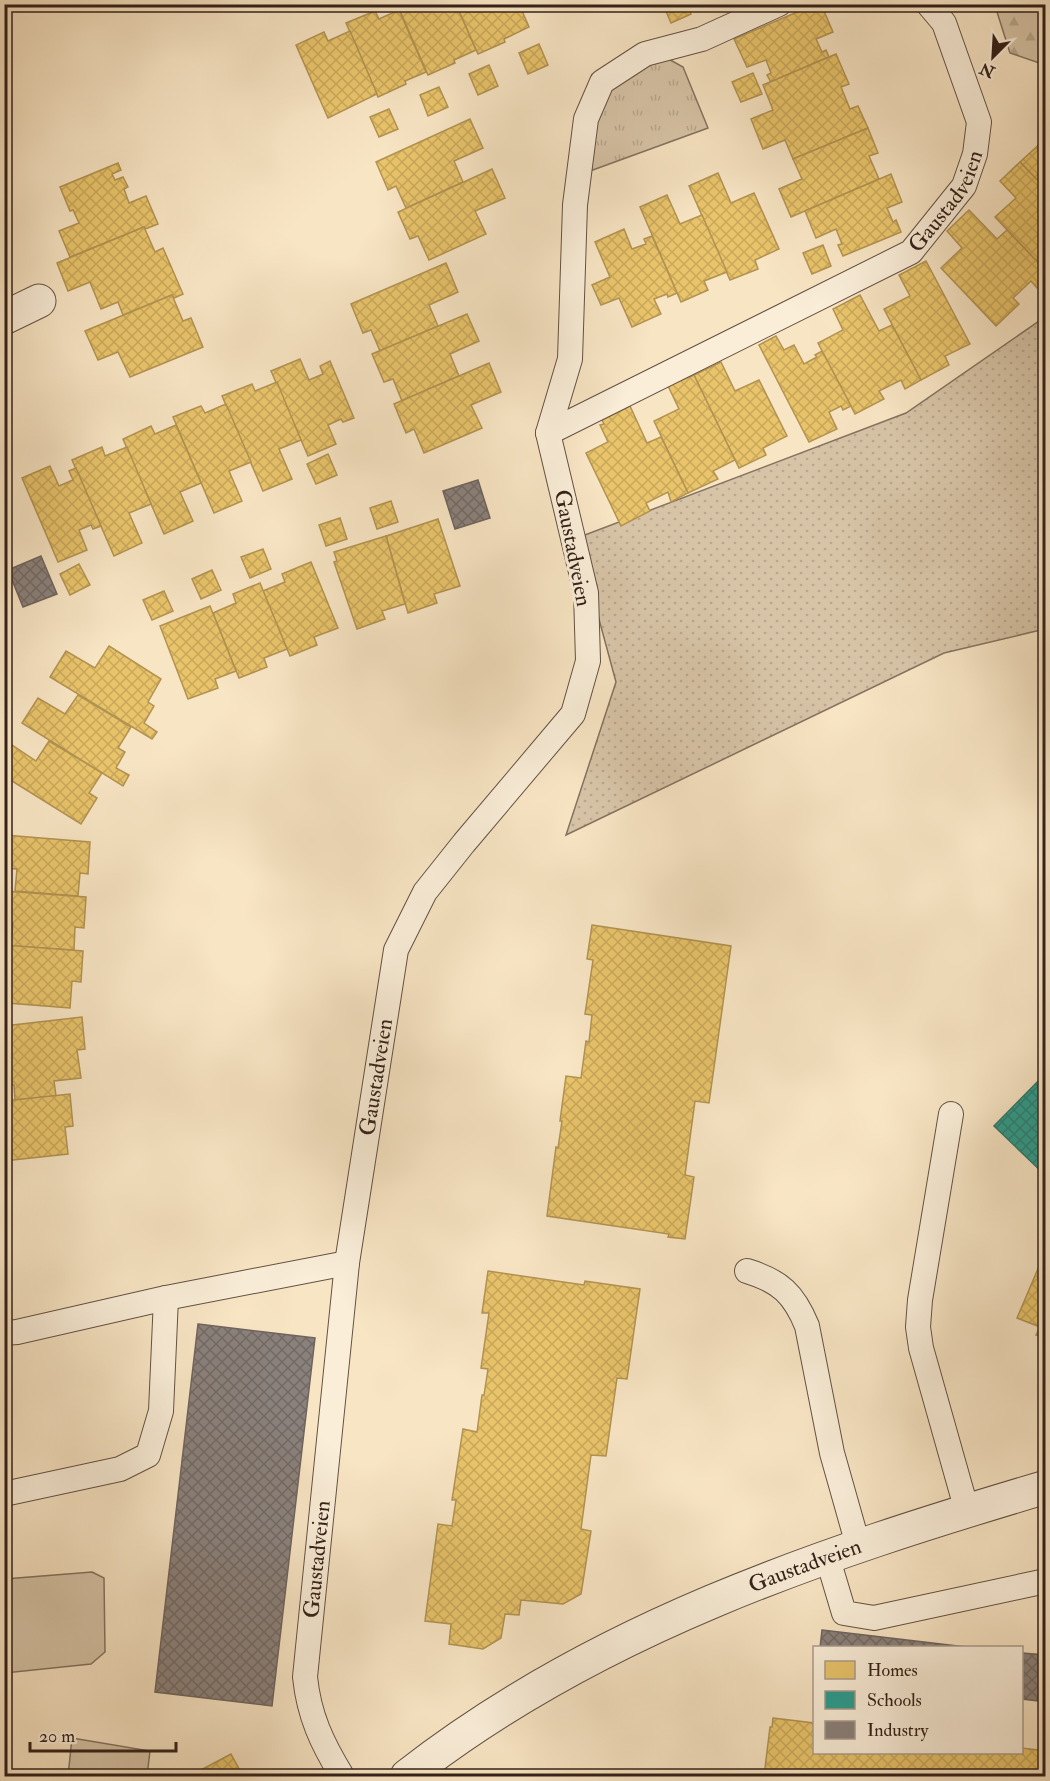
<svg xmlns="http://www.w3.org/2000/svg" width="1050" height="1781" viewBox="0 0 1050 1781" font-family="'IM FELL Double Pica',serif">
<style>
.grass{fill:url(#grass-dots);stroke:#857260;stroke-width:1.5}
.forest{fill:url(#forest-firs);stroke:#857260;stroke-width:1.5}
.park{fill:url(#park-tufts);stroke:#857260;stroke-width:1.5}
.pitch{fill:#d7c4a7;stroke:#857260;stroke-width:1.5}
.homes{fill:url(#homes-cross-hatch);stroke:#b29351;stroke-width:1.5}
.schools{fill:url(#schools-cross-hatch);stroke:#2d786b;stroke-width:1.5}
.industry{fill:url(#industry-cross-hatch);stroke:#70645e;stroke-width:1.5}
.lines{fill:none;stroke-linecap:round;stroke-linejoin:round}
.lane-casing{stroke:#645143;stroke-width:26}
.street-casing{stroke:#645143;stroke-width:35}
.lane{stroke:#faeed9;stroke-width:24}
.street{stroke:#faeed9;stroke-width:33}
.labels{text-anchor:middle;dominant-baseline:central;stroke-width:6;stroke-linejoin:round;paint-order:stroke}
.street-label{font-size:22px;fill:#332018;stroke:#faeed9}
</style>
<defs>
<pattern id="grass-dots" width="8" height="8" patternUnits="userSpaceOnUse" patternTransform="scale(1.5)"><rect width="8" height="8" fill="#d7c4a7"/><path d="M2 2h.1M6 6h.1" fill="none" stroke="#b9a88f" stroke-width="1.8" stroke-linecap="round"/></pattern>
<pattern id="forest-firs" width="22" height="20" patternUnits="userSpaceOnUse" patternTransform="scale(1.5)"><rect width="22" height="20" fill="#d7c4a7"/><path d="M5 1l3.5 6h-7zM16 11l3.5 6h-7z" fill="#b9a88f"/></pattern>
<pattern id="park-tufts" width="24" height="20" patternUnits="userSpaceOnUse" patternTransform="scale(1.5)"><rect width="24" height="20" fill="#d7c4a7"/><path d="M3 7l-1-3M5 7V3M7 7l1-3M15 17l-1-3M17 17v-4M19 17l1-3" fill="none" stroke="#b9a88f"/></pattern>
<pattern id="homes-cross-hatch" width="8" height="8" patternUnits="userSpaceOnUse" patternTransform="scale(1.5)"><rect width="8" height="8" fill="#e9c46a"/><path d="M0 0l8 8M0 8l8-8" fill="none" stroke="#c8a85b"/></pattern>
<pattern id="schools-cross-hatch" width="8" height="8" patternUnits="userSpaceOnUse" patternTransform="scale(1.5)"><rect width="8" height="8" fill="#2a9d8f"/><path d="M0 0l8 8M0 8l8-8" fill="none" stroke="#258074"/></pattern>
<pattern id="industry-cross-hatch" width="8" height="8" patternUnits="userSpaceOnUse" patternTransform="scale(1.5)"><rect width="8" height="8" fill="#8a817c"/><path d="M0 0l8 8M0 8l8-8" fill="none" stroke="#716965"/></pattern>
</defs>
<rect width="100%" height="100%" fill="#f8e5c4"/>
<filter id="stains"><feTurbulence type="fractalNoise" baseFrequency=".00333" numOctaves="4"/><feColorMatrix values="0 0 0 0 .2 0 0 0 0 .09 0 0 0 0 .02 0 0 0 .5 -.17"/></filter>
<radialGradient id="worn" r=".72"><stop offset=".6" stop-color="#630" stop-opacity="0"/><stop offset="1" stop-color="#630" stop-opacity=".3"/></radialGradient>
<path class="grass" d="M1045,317V629L944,653L566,835L616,682L577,538L906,413Z"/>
<path class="forest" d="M999,5H1045V65L1010,53L997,12Z"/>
<path class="park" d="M665,57L683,67L708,128L579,175L600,91Z"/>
<g class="pitch">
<path d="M92,1572L104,1578L105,1652L91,1664L5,1673V1579Z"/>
<path d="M72,1738L150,1751L147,1776H68Z"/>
</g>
<g class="homes">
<path d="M397,4H456L476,50L454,60L455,63L428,75Z"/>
<path d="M456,4H519L529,27L504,39L505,42L478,54Z"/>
<path d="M663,4H687L691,14L671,23Z"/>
<path d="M816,4H821L833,32L816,39L822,52L826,50L829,57L771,82L767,75L771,73L766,60L747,67L734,39Z"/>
<path d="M399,10L426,72L405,81L406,84L378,97L346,23L375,11L379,19Z"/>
<path d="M350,31L377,94L328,118L296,45L324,32L328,41Z"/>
<path d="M539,44L548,65L528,74L519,53Z"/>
<path d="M836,54L849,84L841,87L850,109L858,106L868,128L793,159L785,140L763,149L751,119L773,110L763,85Z"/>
<path d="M489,65L498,86L478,95L469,74Z"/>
<path d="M753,73L762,94L741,102L732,82Z"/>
<path d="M439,87L448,107L428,116L420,95Z"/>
<path d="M389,109L398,129L379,137L370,117Z"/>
<path d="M470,119L483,148L454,161L463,182L406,208L396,186L388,190L376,162Z"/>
<path d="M868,128L878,153L869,156L879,179L791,217L779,189L802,179L793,159Z"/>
<path d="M1043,141L1046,143V189L1020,162Z"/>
<path d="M1020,162L1046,189V271L995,217L1016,198L1000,181Z"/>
<path d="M118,163L121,170L112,174L115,180L123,177L128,187L124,189L129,203L146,196L158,224L145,229L144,227L70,257L59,231L79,223L73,210L70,211L60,187Z"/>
<path d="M492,169L505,198L475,211L486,234L429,260L418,236L410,239L398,212Z"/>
<path d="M718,173L731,203L754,193L779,249L755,260L758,269L730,280L689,186Z"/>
<path d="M891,174L902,202L887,208L893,222L896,220L901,232L843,256L838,245L842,244L836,229L816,238L805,211Z"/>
<path d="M667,195L680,224L702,215L727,272L704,281L708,290L681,302L640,207Z"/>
<path d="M969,210L997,239L1007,230L1046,271V280L1037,288L1031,281L1013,298L1019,304L996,326L941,268L962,248L947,231Z"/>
<path d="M144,227L155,252L163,248L183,294L174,298L172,295L123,315L118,302L101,309L90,282L68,291L57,263Z"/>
<path d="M624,229L632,249L646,244L644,239L652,236L677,293L668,297L667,294L654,299L661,314L632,327L619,298L601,305L592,285L610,277L595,242Z"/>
<path d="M823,245L831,266L812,274L803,253Z"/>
<path d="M926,261L970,344L945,356L949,365L921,380L884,309L910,296L899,275Z"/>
<path d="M446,263L458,292L429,305L438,326L380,351L371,330L363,333L351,304Z"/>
<path d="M172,295L183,321L191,318L203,347L130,377L118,352L98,360L85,331Z"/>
<path d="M860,295L879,331L892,325L921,380L905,389L901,380L879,391L884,399L855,414L818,343L843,330L833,309Z"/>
<path d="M467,314L479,341L450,354L459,376L402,401L393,379L384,382L372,354Z"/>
<path d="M776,336L784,350L794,345L804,364L817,357L815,355L822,351L851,406L843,410L841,406L829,412L837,429L809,442L759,345Z"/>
<path d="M300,359L309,380L323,374L320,366L330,361L354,418L343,422L341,419L328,425L336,444L308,456L271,371Z"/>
<path d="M721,362L735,391L759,380L787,436L763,448L766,455L739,468L694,375Z"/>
<path d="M489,363L501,392L471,405L482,428L424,453L414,429L406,433L394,404Z"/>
<path d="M694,375L735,460L713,471L718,479L688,493L654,421L679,409L668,386Z"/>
<path d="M277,382L301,440L279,449L292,479L263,491L222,396L252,384L255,391Z"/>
<path d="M226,404L251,462L229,471L242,501L214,513L173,417L201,406L205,413Z"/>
<path d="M630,406L647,443L661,437L688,493L671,502L668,492L646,503L650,511L621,526L586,453L608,442L600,425L604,424L602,420Z"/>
<path d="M176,425L201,483L180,492L193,521L164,534L123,439L151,426L155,434Z"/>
<path d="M102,447L105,456L127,447L151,504L129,513L142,543L114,556L72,460Z"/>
<path d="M328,454L337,475L316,484L307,464Z"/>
<path d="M50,466L59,486L73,480L69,471L76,468L101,526L93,529L91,525L79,530L87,550L58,562L22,478Z"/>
<path d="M391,501L398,522L377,529L370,508Z"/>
<path d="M340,518L347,539L326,546L319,525Z"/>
<path d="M438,519L460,586L434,594L437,603L408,613L386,536Z"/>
<path d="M386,536L405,604L382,611L385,619L357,629L334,562L337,561L334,552Z"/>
<path d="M263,549L271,569L250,578L241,557Z"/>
<path d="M311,562L338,628L314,637L317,645L290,656L263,591L285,582L282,574Z"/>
<path d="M79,564L90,585L70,595L60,574Z"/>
<path d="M212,570L221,590L201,599L192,579Z"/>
<path d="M260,583L287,649L264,658L267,667L239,678L213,613L236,603L233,594Z"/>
<path d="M164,591L173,611L152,620L143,600Z"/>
<path d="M210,606L236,671L215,679L218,688L188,699L160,626Z"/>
<path d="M109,646L161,679L148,702L154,706L144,723L157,732L152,739L50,677L66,651L95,668Z"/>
<path d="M78,695L131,727L118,748L125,752L116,768L129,775L123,786L22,723L38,698L65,714Z"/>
<path d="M49,741L102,773L89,793L97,798L81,824L4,776V750L9,743L36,761Z"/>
<path d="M4,835L90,842L88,874L80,873L78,896L15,891L17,869L4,868Z"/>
<path d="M4,891L86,897L84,928L75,927L74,950L11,946L13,923L4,922Z"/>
<path d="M592,925L731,946L709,1103L695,1101L685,1175L694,1177L685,1239L668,1237L669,1234L547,1216L556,1147L558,1148L562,1121H560L566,1076L581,1078L586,1041L589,1042L592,1015L585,1014L593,960L587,959Z"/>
<path d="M4,945L83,951L81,982L72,981L70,1008L7,1003L9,976H4Z"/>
<path d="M82,1017L85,1049L77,1050L81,1078L54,1081L56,1096L15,1100L14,1085L4,1086V1026Z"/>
<path d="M70,1094L73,1126L65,1127L68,1154L4,1161V1101Z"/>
<path d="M1046,1250V1338L1036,1335L1040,1327L1017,1318Z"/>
<path d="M488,1271L584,1285L585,1281L640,1289L627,1379L617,1378L606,1456L591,1455L581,1529L591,1531L581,1594L563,1604L521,1600L519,1615L505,1614L501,1638L483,1649L449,1644L451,1624L425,1621L438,1524L452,1526L456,1500H452L463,1429L477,1432L482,1395H484L488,1369L481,1368L489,1313H482Z"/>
<path d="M773,1718L814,1723V1752H1022V1748L1046,1751V1776H764L770,1727H772Z"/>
<path d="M231,1754L243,1776H197L195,1773Z"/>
</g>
<path class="schools" d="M1046,1073V1176L994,1126Z"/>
<g class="industry">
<path d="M478,480L490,518L455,529L443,491Z"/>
<path d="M41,556L57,594L23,607L8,570Z"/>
<path d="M198,1324L315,1338L272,1706L155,1692Z"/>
<path d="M822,1630L975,1648H820Z"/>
<path d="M1022,1653L1046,1655V1702L1022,1699Z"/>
</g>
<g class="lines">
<g class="lane-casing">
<g id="lane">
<path id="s1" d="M548,433L911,252L964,186L975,154L979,122L944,23L928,4"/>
<path d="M951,1114L920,1300L918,1327L921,1348L967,1511"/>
<path d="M747,1271C780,1281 794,1294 807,1326L832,1453L858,1545"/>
<path d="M4,1333L17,1332L166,1298L347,1263"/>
<path d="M4,1494L120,1469L148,1455L161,1411L166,1298"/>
<path d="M827,1556L844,1613L874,1618L1041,1582"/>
<path id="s2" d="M342,1776C322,1743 309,1716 305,1677L347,1263L396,950L425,892L464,843L573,714L588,661L586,593L548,433L570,359L575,205L586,119L602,82L645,54L702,39L779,4"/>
</g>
</g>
<g class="street-casing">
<g id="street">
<path d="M4,318L39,301"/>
<path id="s3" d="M407,1776C595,1629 820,1554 1046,1487"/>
</g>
</g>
<use href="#lane" class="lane"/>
<use href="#street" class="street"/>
</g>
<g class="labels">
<g class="street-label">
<text stroke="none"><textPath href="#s1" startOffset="468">Gaustadveien</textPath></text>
<text transform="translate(573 548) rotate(79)">Gaustadveien</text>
<text stroke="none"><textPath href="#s2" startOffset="711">Gaustadveien</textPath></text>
<text stroke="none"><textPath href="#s2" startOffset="225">Gaustadveien</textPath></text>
<text stroke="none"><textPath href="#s3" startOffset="452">Gaustadveien</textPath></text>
</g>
</g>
<rect width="1050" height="1781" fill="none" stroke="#f8e5c4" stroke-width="24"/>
<rect x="6" y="6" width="1038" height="1769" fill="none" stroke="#332018" stroke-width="3"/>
<rect x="12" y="12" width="1026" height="1757" fill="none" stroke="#332018" stroke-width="1.5"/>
<rect x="813" y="1646" width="210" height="108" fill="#faeed9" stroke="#aa9c8c" stroke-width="1.5"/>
<rect x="825" y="1661" width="30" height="18" fill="#e9c46a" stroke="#aa9c8c" stroke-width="1.5"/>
<text x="867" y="1676" font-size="18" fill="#332018">Homes</text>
<rect x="825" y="1691" width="30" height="18" fill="#2a9d8f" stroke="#aa9c8c" stroke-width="1.5"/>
<text x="867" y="1706" font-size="18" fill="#332018">Schools</text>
<rect x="825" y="1721" width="30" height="18" fill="#8a817c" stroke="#aa9c8c" stroke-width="1.5"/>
<text x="867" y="1736" font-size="18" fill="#332018">Industry</text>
<g transform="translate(993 57) rotate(204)" stroke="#faeed9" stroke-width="4.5" paint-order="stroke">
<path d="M0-4.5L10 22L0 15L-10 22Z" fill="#332018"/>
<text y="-9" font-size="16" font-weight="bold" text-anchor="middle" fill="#332018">N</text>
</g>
<path d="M30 1742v9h146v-9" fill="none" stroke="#332018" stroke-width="3"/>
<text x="39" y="1742" font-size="18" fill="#332018" stroke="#faeed9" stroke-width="4.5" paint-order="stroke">20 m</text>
<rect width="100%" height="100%" filter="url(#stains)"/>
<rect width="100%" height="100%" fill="url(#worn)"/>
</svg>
